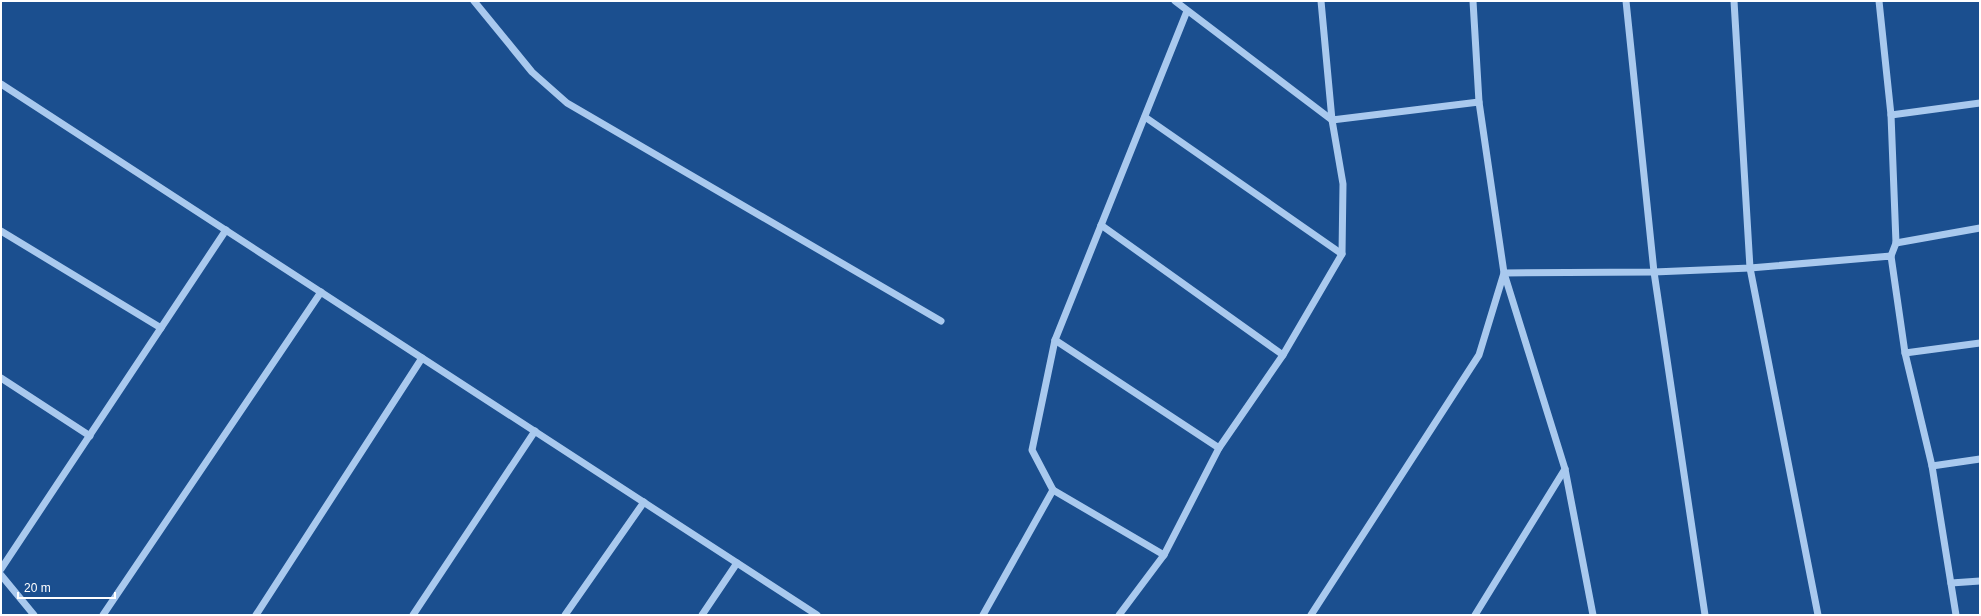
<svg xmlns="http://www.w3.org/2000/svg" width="1981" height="616" viewBox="0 0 1981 616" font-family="Arial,sans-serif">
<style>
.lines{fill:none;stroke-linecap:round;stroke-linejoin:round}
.minor{stroke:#a9c9ee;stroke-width:7}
</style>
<rect width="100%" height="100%" fill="#1b4f8f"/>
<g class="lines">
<g class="minor">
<path d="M474,1L532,72L567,103L941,321"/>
<path d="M1175,1L1332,120L1479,102"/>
<path d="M1473,1L1479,102L1504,273L1654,272L1750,268L1891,256L1905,353L1932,466L1956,615"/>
<path d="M1626,1L1654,272L1705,615"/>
<path d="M1734,1L1750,268L1818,615"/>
<path d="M1879,1L1891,115L1896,243L1891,256"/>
<path d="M1,84L817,615"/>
<path d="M1891,115L1980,103"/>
<path d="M1145,117L1342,254"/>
<path d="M1101,225L1283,355"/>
<path d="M1,231L161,328"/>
<path d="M1896,243L1980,228"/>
<path d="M1055,340L1219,448"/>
<path d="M1905,353L1980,343"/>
<path d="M1,378L90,436"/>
<path d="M1932,466L1980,459"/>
<path d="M1053,490L1164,555"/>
<path d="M1,569L226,230"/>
<path d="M1,575L34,615"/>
<path d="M1951,583L1980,581"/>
<path d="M103,615L321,292"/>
<path d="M256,615L422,358"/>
<path d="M413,615L535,431"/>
<path d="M565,615L644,502"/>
<path d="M702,615L737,563"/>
<path d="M983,615L1053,490L1032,450L1055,340L1187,11"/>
<path d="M1119,615L1164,555L1219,448L1283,355L1342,254L1343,184L1332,120L1321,1"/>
<path d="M1311,615L1479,355L1504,273L1565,469L1593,615"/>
<path d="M1475,615L1565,469"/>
</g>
</g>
<rect width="1981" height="616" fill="none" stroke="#ffffff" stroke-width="4"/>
<path d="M18 592v6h97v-6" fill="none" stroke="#ffffff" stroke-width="2"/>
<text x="24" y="592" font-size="12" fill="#ffffff" stroke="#1b4f8f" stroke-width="3" paint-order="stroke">20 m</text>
</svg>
